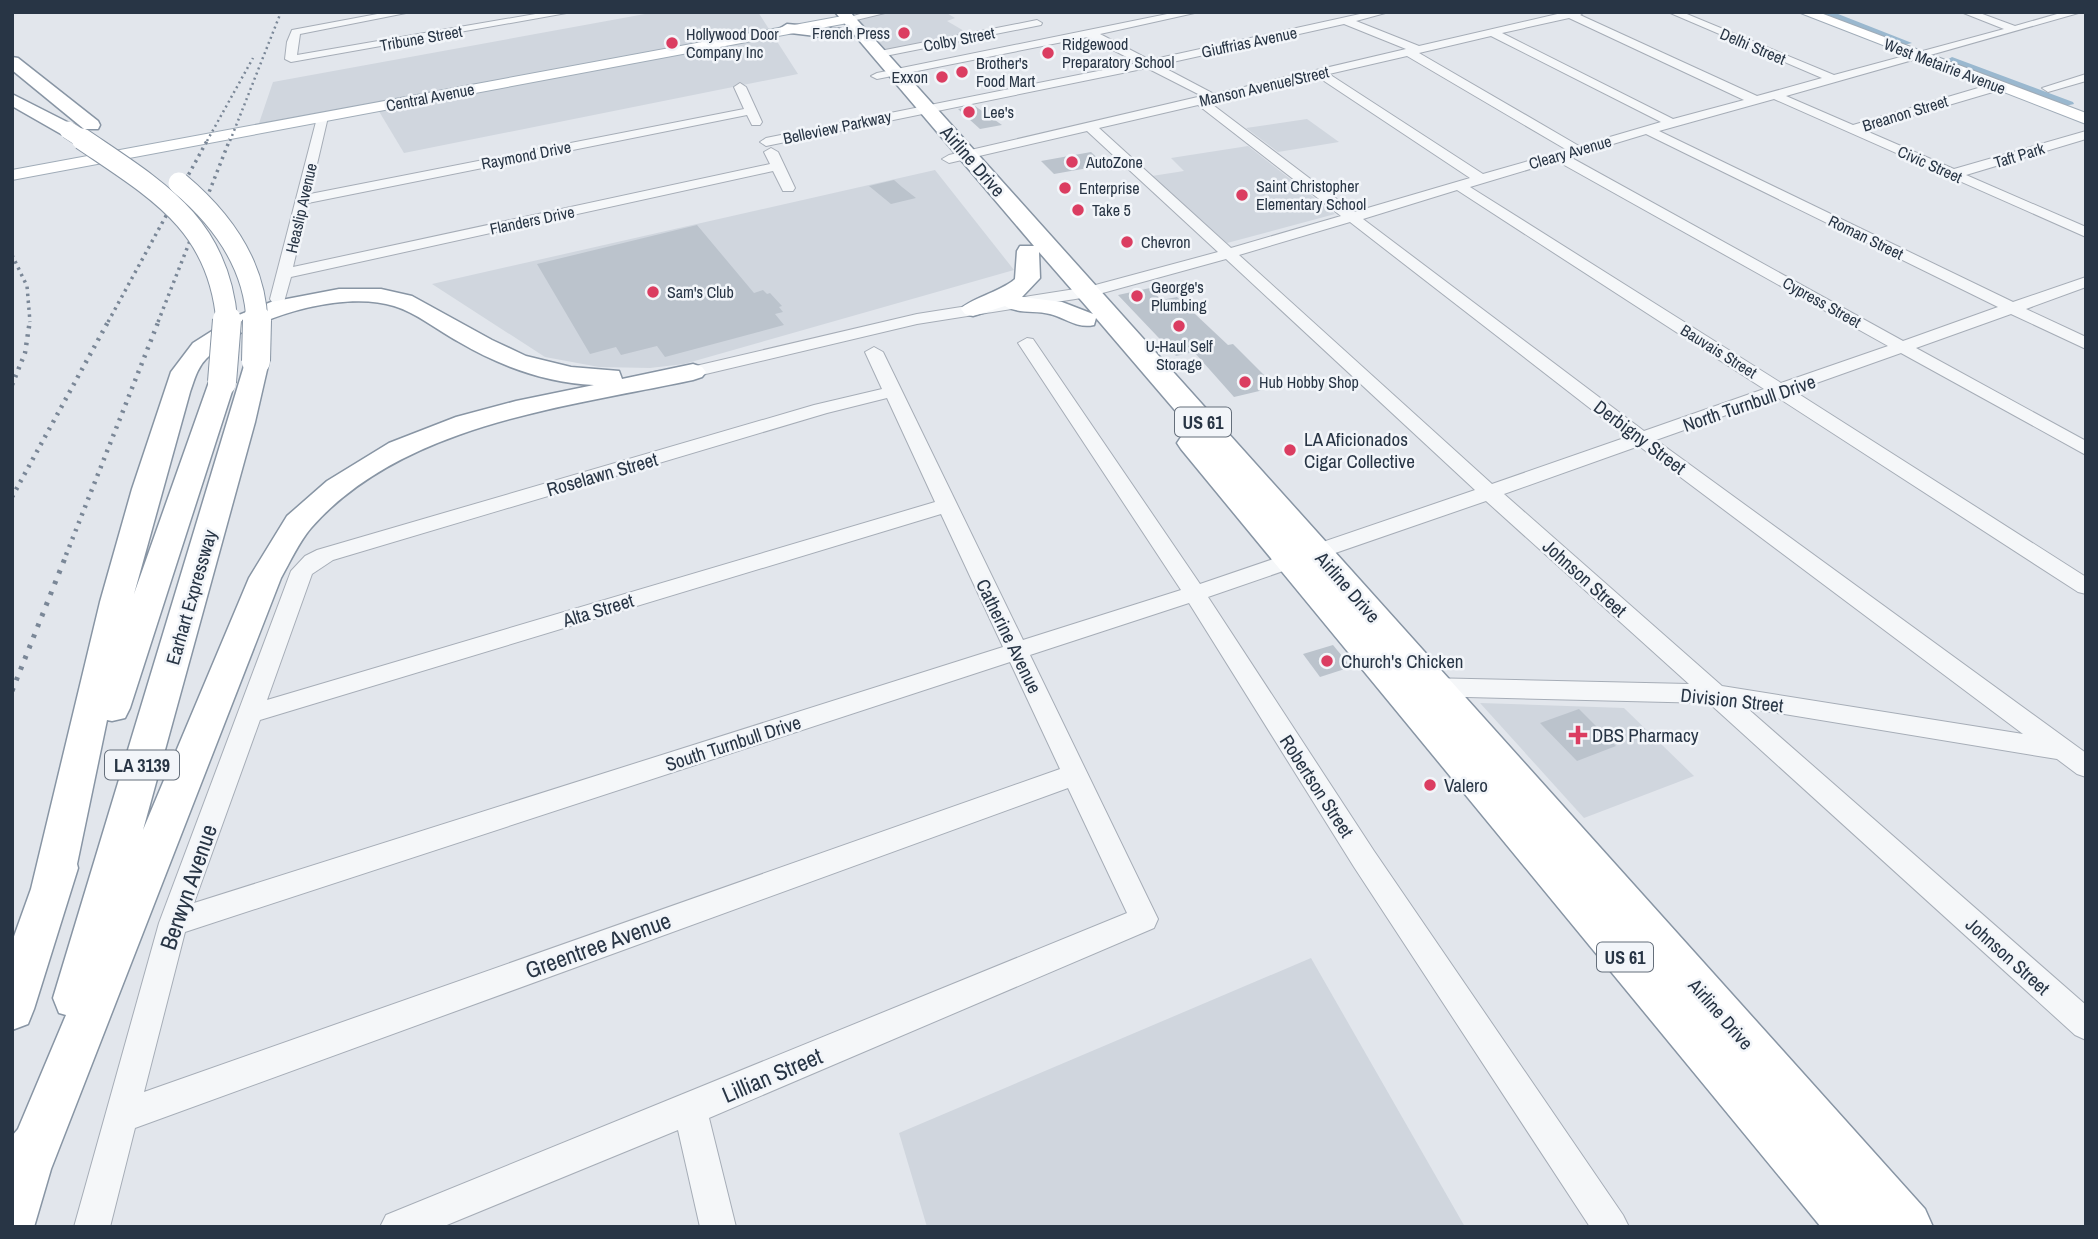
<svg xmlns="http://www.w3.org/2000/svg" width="2098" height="1239" viewBox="0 0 2098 1239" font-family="'Archivo Narrow',sans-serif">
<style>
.built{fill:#d0d6de}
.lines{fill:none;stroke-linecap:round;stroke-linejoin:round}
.canal{fill:#9ab8cf;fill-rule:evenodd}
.building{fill:#bbc3cc}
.minor-casing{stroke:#a6adb7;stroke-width:2}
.major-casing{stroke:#a0acb8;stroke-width:2}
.highway-casing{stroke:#8895a4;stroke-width:3}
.minor{fill:#f5f7f9;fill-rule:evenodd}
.major{fill:#fff;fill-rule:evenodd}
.highway{fill:#fff;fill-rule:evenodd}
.rail-far3{stroke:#7a8797;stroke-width:2.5;stroke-dasharray:2 3.5;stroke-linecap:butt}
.rail-far2{stroke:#7a8797;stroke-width:3.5;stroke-dasharray:2.5 4.5;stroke-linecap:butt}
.rail-far1{stroke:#7a8797;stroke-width:4.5;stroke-dasharray:2.5 6;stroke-linecap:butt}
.rail{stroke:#7a8797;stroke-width:5;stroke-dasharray:3.5 8;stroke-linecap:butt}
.highway-bridge-far2-casing{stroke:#8895a4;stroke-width:18;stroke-linecap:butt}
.highway-bridge-far1-casing{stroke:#8895a4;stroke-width:23;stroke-linecap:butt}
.highway-bridge-casing{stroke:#8895a4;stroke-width:30;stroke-linecap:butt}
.highway-bridge-far2{stroke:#fff;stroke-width:17}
.highway-bridge-far1{stroke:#fff;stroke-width:21}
.highway-bridge{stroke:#fff;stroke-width:28}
.poi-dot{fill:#db3d61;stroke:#f2f5f9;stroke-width:2.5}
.labels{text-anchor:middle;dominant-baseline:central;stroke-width:5;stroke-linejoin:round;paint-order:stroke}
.far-poi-label{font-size:16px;fill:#283545;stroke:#f2f5f9;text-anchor:start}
.far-street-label{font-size:16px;fill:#283545;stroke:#f2f5f9}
.shield{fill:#f2f5f9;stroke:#656f7b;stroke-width:2}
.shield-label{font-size:18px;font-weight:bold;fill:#283545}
.street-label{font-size:19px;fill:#283545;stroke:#f2f5f9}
.poi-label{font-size:19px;fill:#283545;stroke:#f2f5f9;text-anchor:start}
.near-street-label{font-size:23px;fill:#283545;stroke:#f2f5f9}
</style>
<rect width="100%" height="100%" fill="#e2e6ec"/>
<g class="built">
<path d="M656,12H758L798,74L404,153L377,108L256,132L273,82Z"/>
<path d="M889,12H945L955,18L947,21L971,35L882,50L856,20Z"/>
<path d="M1307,119L1339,142L1278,152L1246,128Z"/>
<path d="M1248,146L1335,214L1227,243L1152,176L1184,171L1171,158Z"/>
<path d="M935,170L1014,270L684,364L650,368L599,367L545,357L432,284Z"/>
<path d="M1480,703L1624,708L1694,776L1584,818Z"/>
<path d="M1311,958L1465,1227H927L899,1133Z"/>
</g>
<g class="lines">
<g class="canal">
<path d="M1820,12H1833L1912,43L1904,45Z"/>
<path d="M1952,57L2073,102L2074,104L2065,106L1949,62L1947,60Z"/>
</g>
</g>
<g class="building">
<path d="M975,106L1002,125L980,129L958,109Z"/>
<path d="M1091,152L1105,165L1054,174L1041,161Z"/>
<path d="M894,180L902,187L916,198L891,204L869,186Z"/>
<path d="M697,225L754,293L763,290L767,294L770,293L782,306L779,307L783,312L775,314L784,325L665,357L657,346L621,355L616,347L590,354L537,264Z"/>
<path d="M1150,288L1161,300L1177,297L1228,345L1233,344L1276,387L1234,397L1194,352L1176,356L1118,295Z"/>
<path d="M1333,645L1351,667L1320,677L1303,654Z"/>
<path d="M1579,709L1616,746L1577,761L1540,723Z"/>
</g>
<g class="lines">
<g class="minor-casing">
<g id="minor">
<path d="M388,12H411L300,34L297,55L547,12H572L291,62L285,59L287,42L292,30Z"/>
<path d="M867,12H889L848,22L843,19Z"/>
<path d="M1177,12H1199L1100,34L1150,60L1369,12H1389L1356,21L1419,46L1566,12H1585L1580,15L1757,96L1822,78L1668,12H1682L1834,75L2004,29L1961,12H1977L2015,26L2064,12H2082L1786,96L1853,125L1995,83H2003V89L1864,130L1954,169L2086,131V139L1966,175L2086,227V237L1774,99L1659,131L2013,302L2086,277V287L2026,309L2086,337V349L2011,314L1916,348L2086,441V455L1901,353L1794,391L2086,577V594L2078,592L1777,397L1656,440L2086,753V777L2077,774L2057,759L1747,708L2086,1005V1040L2075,1035L1709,703L1427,696L1418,693L1415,687L1418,681L1427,678L1689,684L1486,501L1208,597L1374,851L1623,1215L1629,1227H1590L1354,867L1189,603L1030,655L1158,919L1154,928L709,1118L736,1227H700L678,1130L442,1227H380L386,1215L1127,913L1068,788L135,1128L110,1227H74L159,923L291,571L305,556L317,550L814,405L882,389L865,352L874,347L883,352L1023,640L1181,590L1018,343L1027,338L1033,339L1200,584L1475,490L1226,259L1088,297L917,324L693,377L684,372L687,368L917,314L1088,287L1218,252L1087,131L949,163L942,159L949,155L1202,96L1147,68L766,146L760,142L766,138L1138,63L1088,37L877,79L871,76L877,73ZM1569,18L1744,100L1673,119L1502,33ZM1344,24L1406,49L1214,94L1159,65ZM1491,36L1661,122L1579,146L1419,53ZM1407,56L1567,150L1483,174L1329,74ZM1318,77L1470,178L1354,212L1209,102ZM1198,105L1341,216L1231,248L1099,128ZM1646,134L1998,307L1903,341L1570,157ZM1557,161L1888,346L1781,383L1470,187ZM1457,190L1764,389L1644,431L1363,219ZM1350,222L1627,437L1492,484L1239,255ZM887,398L935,502L267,700L312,574L333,560L827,413ZM1639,446L2023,734L1722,686L1504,494ZM941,514L1003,647L194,903L260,720ZM1010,662L1060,769L144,1092L185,932Z"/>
<path d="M1037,20L1042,23L1041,25L880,57L874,54L880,51Z"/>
<path d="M2086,74V81L2048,92L2042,88Z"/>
<path d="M740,83L746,87L762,122L760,125H752L747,115L308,203L293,267L770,164L764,152L771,148L778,152L795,188L793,191H783L773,171L291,277L284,302H272L270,299L318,114H326L328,117L310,194L744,109L734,87Z"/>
</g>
</g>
<g class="major-casing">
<g id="major">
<path d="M1798,12H1818L2086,113V124Z"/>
<path d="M848,15L853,16V22L12,180V170Z"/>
</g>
</g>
<g class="highway-casing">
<g id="highway">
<path d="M835,12H850L1925,1209L1933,1227H1821L1181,449L1177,443L1181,437L1197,436L1096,318L1094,325C1077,329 1066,318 1050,314C1035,310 1018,314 1005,306L973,316L965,314L961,309C967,300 1002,291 1015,279L1017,251L1020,246H1034ZM1039,252L1093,314L1062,302L1022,297L1040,278Z"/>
<path d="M787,24L841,29L849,34L841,39L782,32L779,29Z"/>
<path d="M12,57L18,58L98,121L100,125L98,129H84L12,70Z"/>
<path d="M12,94L75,126L77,130L68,136L61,134L12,106Z"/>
<path d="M339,289H381L412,296L492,340L526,356L571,367L619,371L622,379L693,364L702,367L706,372L702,377L693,380C566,407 402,424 311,528C299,542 290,562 281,578L51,1169L34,1227H12V1136L18,1129L66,1015L59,1013L53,998L247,356L256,353L265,356L269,361L255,422L143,830L249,578L287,516L327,481L389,443L456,417L516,401L594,385C546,383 500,366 459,342C437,330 417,313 394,306C342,289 242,319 206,359C197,368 194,381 190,392L134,594L209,382L213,376L222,374L231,376L235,382L130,708L125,718L112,721L107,720L77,864L78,868L34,1009L28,1024L12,1030V942L31,889L100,602L132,489L171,372L193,343L234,317L271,302Z"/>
</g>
</g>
<use href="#minor" class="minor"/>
<use href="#major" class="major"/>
<use href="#highway" class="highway"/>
<g class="rail-far3">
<path d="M207,141L253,58"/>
<path d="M230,141L281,12"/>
</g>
<g class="rail-far2">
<path d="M12,255L27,286L30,322"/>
<path d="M108,322L208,139"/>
<path d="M158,322L230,139"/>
</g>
<g class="rail-far1">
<path d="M12,385L25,353L30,320"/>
<path d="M12,497L109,320"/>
<path d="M66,555L159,320"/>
</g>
<path class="rail" d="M12,691L67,553"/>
<g class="highway-bridge-far2-casing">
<path id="highway-bridge-far2" d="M68,130L85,141"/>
</g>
<g class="highway-bridge-far1-casing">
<g id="highway-bridge-far1">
<path d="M82,139C157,190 219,224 227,322"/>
<path d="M179,183C222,219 255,264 257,322"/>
</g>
</g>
<g class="highway-bridge-casing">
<g id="highway-bridge">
<path d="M256,361L257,320"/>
<path d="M222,382L227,320"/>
</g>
</g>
<use href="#highway-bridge-far2" class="highway-bridge-far2"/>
<use href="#highway-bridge-far1" class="highway-bridge-far1"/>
<use href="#highway-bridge" class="highway-bridge"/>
</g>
<g class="poi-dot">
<circle cx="904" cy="33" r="7"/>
<circle cx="672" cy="43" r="7"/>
<circle cx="1048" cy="53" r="7"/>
<circle cx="962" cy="72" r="7"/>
<circle cx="942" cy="77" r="7"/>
<circle cx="969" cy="112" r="7"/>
<circle cx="1072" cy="162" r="7"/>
<circle cx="1065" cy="188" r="7"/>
<circle cx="1242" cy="195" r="7"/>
<circle cx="1078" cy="210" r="7"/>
<circle cx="1127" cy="242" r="7"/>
<circle cx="653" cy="292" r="7"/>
<circle cx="1137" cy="296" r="7"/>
<circle cx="1179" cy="326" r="7"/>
<circle cx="1245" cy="382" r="7"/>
<circle cx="1290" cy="450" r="7"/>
<circle cx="1327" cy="661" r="7"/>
<path d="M1574.5 724.5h7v7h7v7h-7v7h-7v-7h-7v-7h7z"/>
<circle cx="1430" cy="785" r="7"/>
</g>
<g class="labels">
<g class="far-poi-label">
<text x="890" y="33" text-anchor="end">French Press</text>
<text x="686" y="34">Hollywood Door<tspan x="686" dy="18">Company Inc</tspan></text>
<text x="1062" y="44">Ridgewood<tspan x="1062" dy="18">Preparatory School</tspan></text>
<text x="976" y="63">Brother's<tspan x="976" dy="18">Food Mart</tspan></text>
<text x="928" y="77" text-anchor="end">Exxon</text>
<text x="983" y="112">Lee's</text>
<text x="1086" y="162">AutoZone</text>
<text x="1256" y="186">Saint Christopher<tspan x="1256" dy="18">Elementary School</tspan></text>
<text x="1079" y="188">Enterprise</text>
<text x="1092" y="210">Take 5</text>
<text x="1141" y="242">Chevron</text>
<text x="1151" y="287">George's<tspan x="1151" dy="18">Plumbing</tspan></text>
<text x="667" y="292">Sam's Club</text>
<text x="1179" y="346" text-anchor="middle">U-Haul Self<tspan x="1179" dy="18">Storage</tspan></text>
<text x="1259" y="382">Hub Hobby Shop</text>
</g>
<g class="far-street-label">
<text transform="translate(421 38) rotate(-10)">Tribune Street</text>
<text transform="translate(959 39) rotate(-11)">Colby Street</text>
<text transform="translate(1249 42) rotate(-12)">Giuffrias Avenue</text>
<text transform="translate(1753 46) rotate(23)">Delhi Street</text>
<text transform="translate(1945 66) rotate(21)">West Metairie Avenue</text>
<text transform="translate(1264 86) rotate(-13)">Manson Avenue/Street</text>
<text transform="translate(430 97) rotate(-11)">Central Avenue</text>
<text transform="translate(1905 113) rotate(-17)">Breanon Street</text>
<text transform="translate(837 127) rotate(-12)">Belleview Parkway</text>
<text transform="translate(1570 152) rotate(-16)">Cleary Avenue</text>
<text transform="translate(526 155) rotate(-11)">Raymond Drive</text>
<text transform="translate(2019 155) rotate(-17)">Taft Park</text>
<text transform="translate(1930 164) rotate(24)">Civic Street</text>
<text transform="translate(301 208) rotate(-77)">Heaslip Avenue</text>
<text transform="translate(532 220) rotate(-12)">Flanders Drive</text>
<text transform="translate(1866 237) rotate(26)">Roman Street</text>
<text transform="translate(1822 302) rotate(29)">Cypress Street</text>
<text transform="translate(1719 351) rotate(32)">Bauvais Street</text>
</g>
<g class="shield">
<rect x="1175" y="407.5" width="56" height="29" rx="5"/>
<rect x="105" y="750.5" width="74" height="29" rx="5"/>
<rect x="1597" y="942.5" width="56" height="29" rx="5"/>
</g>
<g class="shield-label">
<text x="1203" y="422">US 61</text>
<text x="142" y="765">LA 3139</text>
<text x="1625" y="957">US 61</text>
</g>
<g class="street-label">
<text transform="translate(973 161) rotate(49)">Airline Drive</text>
<text transform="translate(1749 403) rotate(-19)">North Turnbull Drive</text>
<text transform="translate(1640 437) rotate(37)">Derbigny Street</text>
<text transform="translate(602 474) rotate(-16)">Roselawn Street</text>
<text transform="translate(1585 578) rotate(42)">Johnson Street</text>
<text transform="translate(1348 587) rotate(49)">Airline Drive</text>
<text transform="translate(191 597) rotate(-74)">Earhart Expressway</text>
<text transform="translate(598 610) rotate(-17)">Alta Street</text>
<text transform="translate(1009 636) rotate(64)">Catherine Avenue</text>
<text transform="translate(1732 700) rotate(6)">Division Street</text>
<text transform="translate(733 743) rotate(-18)">South Turnbull Drive</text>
<text transform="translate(1317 786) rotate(57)">Robertson Street</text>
<text transform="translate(2008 956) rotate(42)">Johnson Street</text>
<text transform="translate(1721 1014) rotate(49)">Airline Drive</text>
</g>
<g class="poi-label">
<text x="1304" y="439">LA Aficionados<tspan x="1304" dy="22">Cigar Collective</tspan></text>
<text x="1341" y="661">Church's Chicken</text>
<text x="1592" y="735">DBS Pharmacy</text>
<text x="1444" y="785">Valero</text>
</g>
<g class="near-street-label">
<text transform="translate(188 887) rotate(-71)">Berwyn Avenue</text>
<text transform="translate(598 945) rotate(-20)">Greentree Avenue</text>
<text transform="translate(772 1075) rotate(-23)">Lillian Street</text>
</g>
</g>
<rect width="2098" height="1239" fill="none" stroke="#283545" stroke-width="28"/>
</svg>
